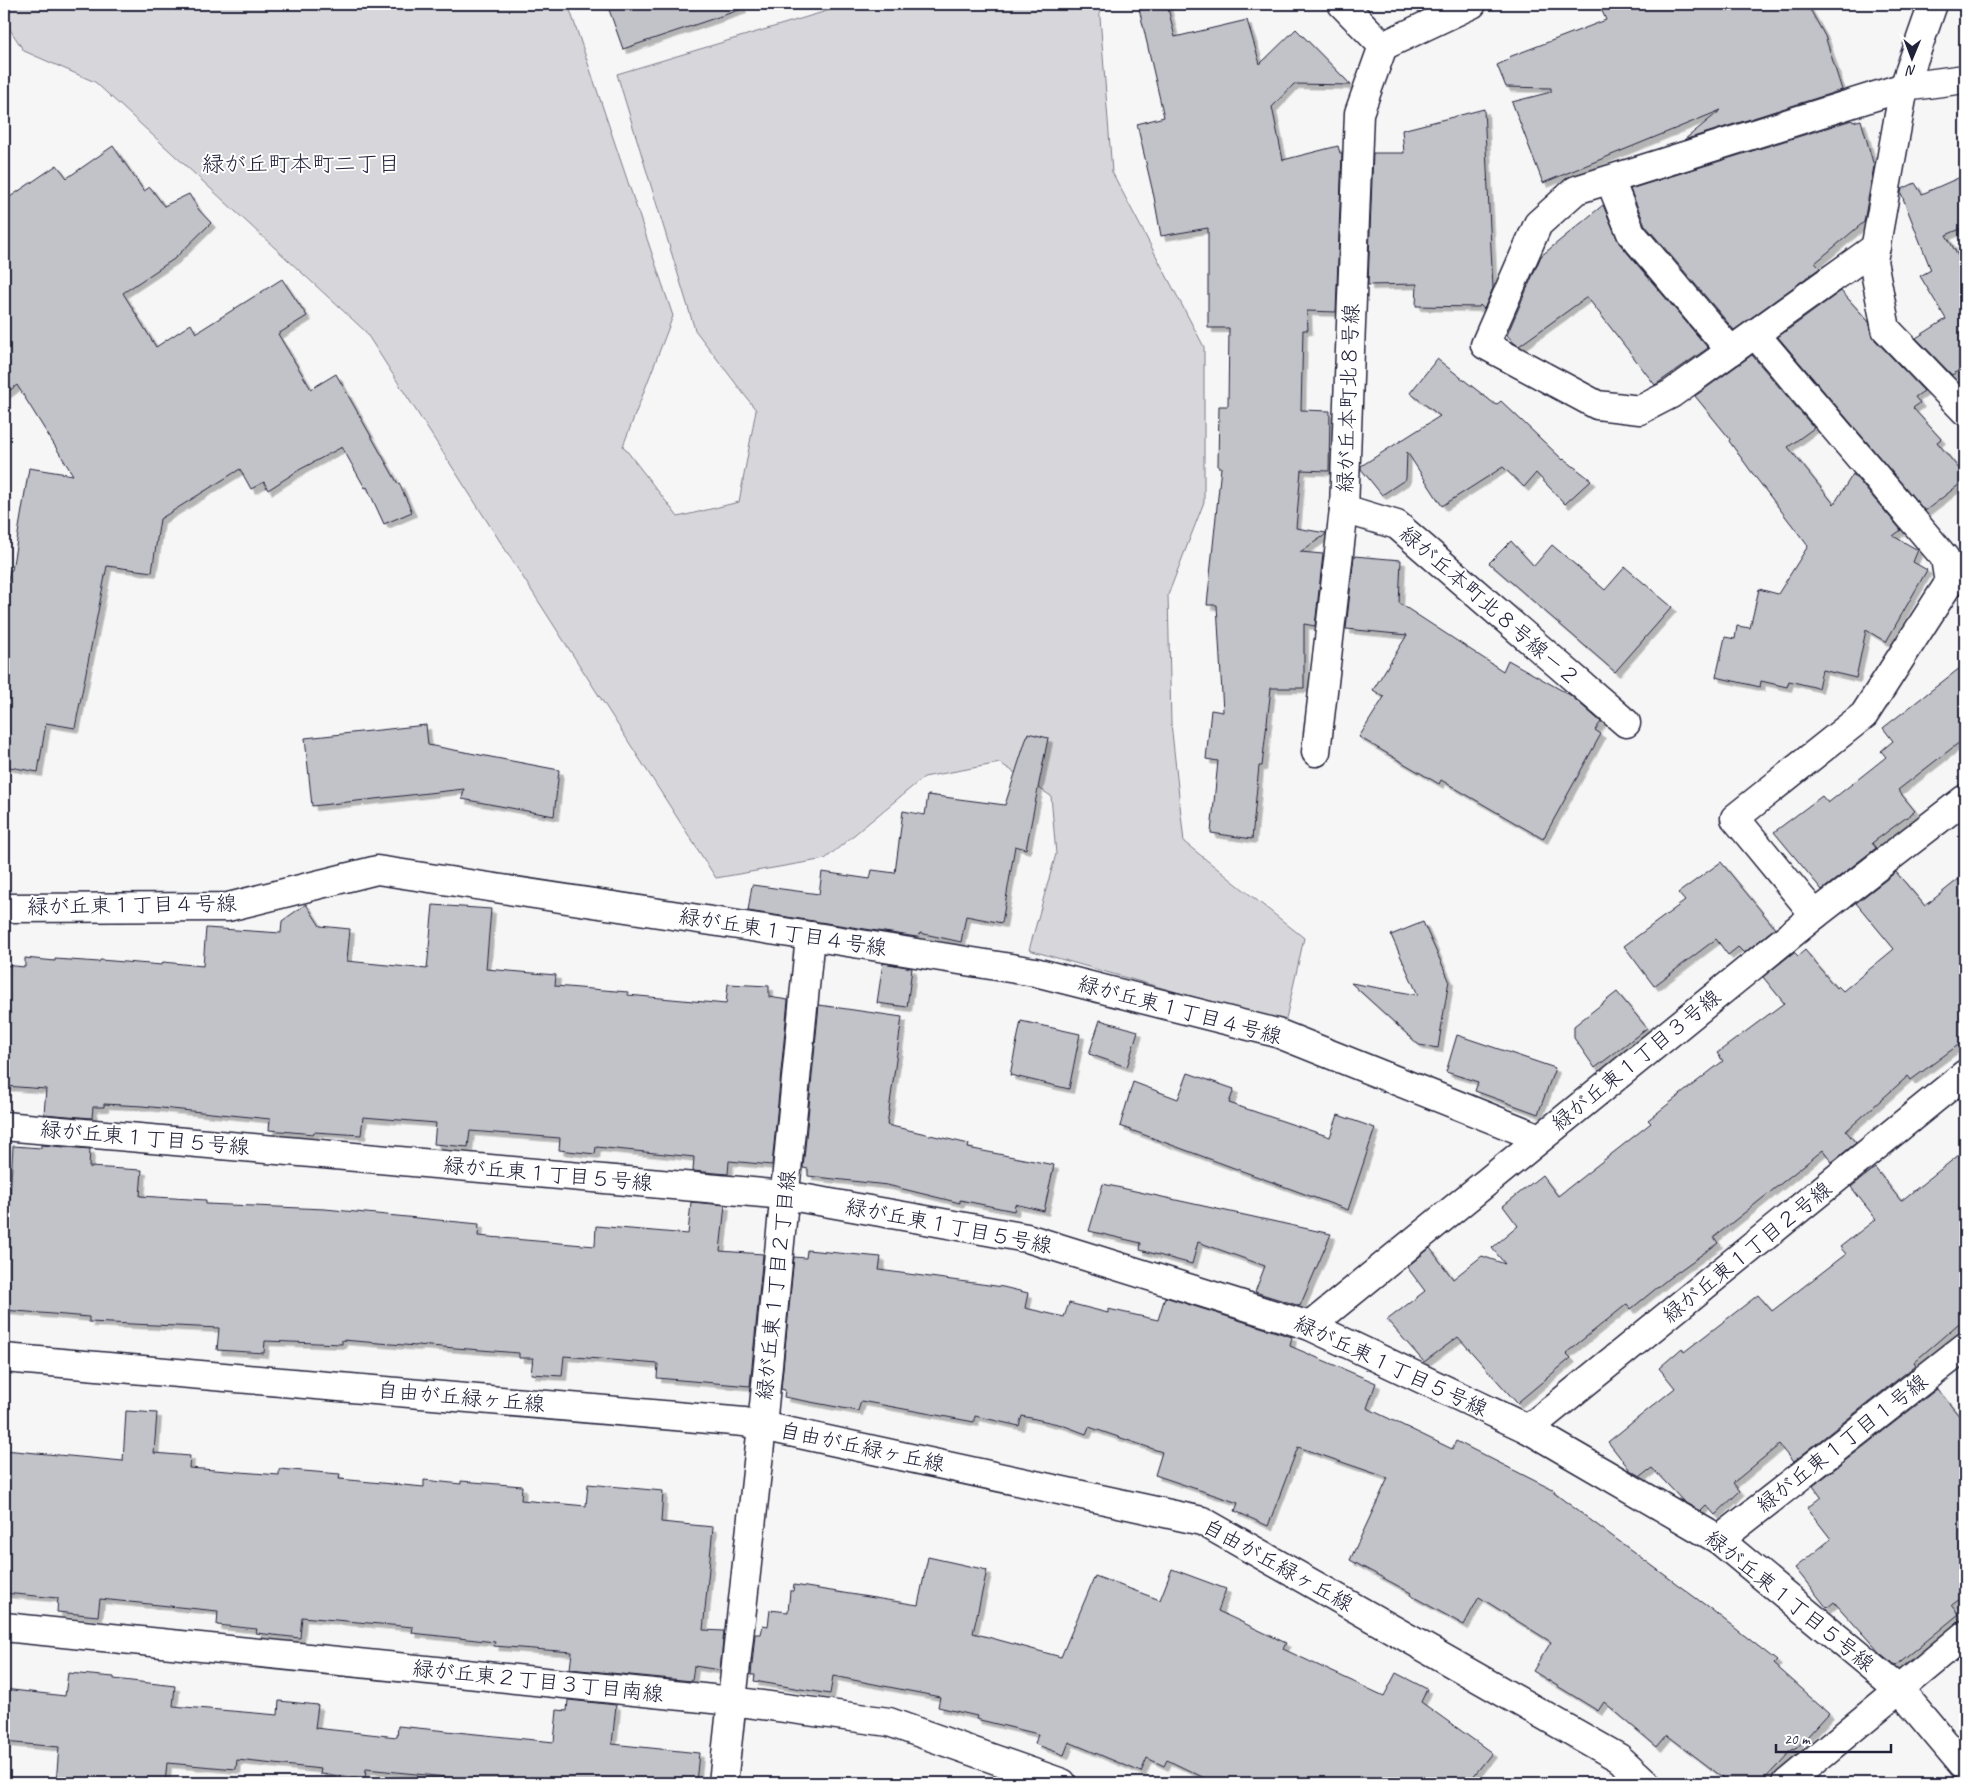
<svg xmlns="http://www.w3.org/2000/svg" width="1969" height="1787" viewBox="0 0 1969 1787" font-family="Caveat,'Klee One',sans-serif">
<style>
.green{fill:#d7d7db;stroke:#7c7c8b}
.building{fill:#c2c2c9;stroke:#22223b;filter:url(#shadow)}
.lines{fill:none;stroke-linecap:round;stroke-linejoin:round}
.minor-casing{stroke:#22223b;stroke-width:31}
.tertiary-casing{stroke:#22223b;stroke-width:31}
.minor{stroke:#fff;stroke-width:28}
.tertiary{stroke:#fff;stroke-width:28}
.labels{text-anchor:middle;dominant-baseline:central;stroke-width:4;stroke-linejoin:round;paint-order:stroke}
.street-label{font-size:21px;fill:#22223b;stroke:#fff}
.neighbourhood-label{font-size:22px;fill:#22223b;stroke:#fff}
</style>
<defs>
<filter id="shadow"><feDropShadow dx="4.5" dy="4.5" stdDeviation="0" flood-color="#0004"/></filter>
</defs>
<rect width="100%" height="100%" fill="#f6f6f7"/>
<filter id="ink" filterUnits="userSpaceOnUse"><feTurbulence type="fractalNoise" baseFrequency=".02" numOctaves="2"/><feDisplacementMap in="SourceGraphic" scale="10" xChannelSelector="R" yChannelSelector="G"/><feConvolveMatrix kernelMatrix="1 2 1 2 8 2 1 2 1" color-interpolation-filters="sRGB"/></filter>
<g filter="url(#ink)">
<path class="green" d="M4,4H568L673,316L623,446L678,517L739,502L756,410L695,330L617,74L850,4H1099L1112,172L1204,347V502L1168,595L1171,723L1184,842L1304,938L1285,1023L1029,950L1056,854L1051,796L1000,763L924,777L825,859L716,878L365,331L95,82L24,51L7,25L4,23Z"/>
<g class="building">
<path d="M607,4H741L742,9L623,49Z"/>
<path d="M1138,4H1167L1175,37L1247,20L1260,64L1296,29L1351,85L1294,84L1272,107L1283,160L1338,146L1340,153H1342L1336,312L1307,311L1308,330H1303L1301,410L1330,411L1329,471L1301,470L1296,528L1326,533L1325,535L1300,552L1323,554L1315,626L1304,624V688H1271L1262,766H1259L1252,839L1211,833L1218,761L1206,759L1211,710L1223,712L1217,605H1207L1221,467H1218L1219,406H1228L1229,328H1208V228L1161,236L1154,197L1137,124L1164,117Z"/>
<path d="M1599,4H1807L1825,36L1842,90L1684,140L1721,110L1543,183L1512,102L1551,92V88L1506,87L1497,65L1510,59L1509,57L1606,20Z"/>
<path d="M1484,109L1493,288L1484,309L1480,305L1479,307L1416,306L1417,284L1368,285L1373,153H1404L1402,130Z"/>
<path d="M1852,120L1853,122L1861,120L1874,166L1864,222L1815,263L1820,268L1734,330L1645,225L1630,189Z"/>
<path d="M113,146L144,191L150,187L164,206L189,194L199,210L211,223L174,259L123,293L156,347L191,324L196,333L282,279L307,316L278,334L311,389L336,374L398,484L399,483L412,512L384,524L367,487L365,488L342,447L299,470L268,490L264,482L251,489L240,469L160,519L152,572L107,566L75,728L46,723L38,772L4,766V603L10,570H12L29,468L73,475L17,385L4,395V201L57,165L67,178Z"/>
<path d="M1965,175V227L1946,235L1965,268V366L1952,375L1916,338L1946,319L1920,276L1931,270L1901,193L1902,189L1915,183L1922,194Z"/>
<path d="M1603,205L1619,243L1708,348L1655,385L1587,297L1519,346L1514,343L1507,335L1541,256Z"/>
<path d="M1841,291L1869,322L1875,340L1924,391L1915,397L1920,403L1913,408L1941,439L1937,442L1965,476V480L1925,511L1778,337Z"/>
<path d="M1752,355L1814,428L1788,447L1834,504L1853,474L1901,530L1893,536L1918,550L1913,562L1927,570L1886,642L1866,630L1856,678L1822,670L1818,688L1789,681L1787,687L1761,681L1760,687L1716,677L1725,637L1735,639L1737,626L1750,628L1759,589L1778,594L1808,546L1750,470L1729,441L1730,439L1695,396Z"/>
<path d="M1437,359L1496,405L1501,401L1563,460L1564,459L1591,480L1565,504L1536,473L1524,487L1503,467L1442,506L1407,452L1406,479L1382,495L1361,469V466L1440,416L1410,393Z"/>
<path d="M1511,541L1534,566L1552,545L1605,590L1625,567L1672,607L1615,672L1489,563Z"/>
<path d="M1354,556L1401,560L1399,603L1503,671L1508,660L1570,695L1601,722L1595,730L1601,734L1543,839L1441,780L1439,784L1359,737L1384,697L1373,690L1407,635L1346,629Z"/>
<path d="M1965,664V738L1898,790L1915,811L1872,843L1876,848L1822,890L1774,832L1822,796L1828,803L1886,757L1881,751L1893,741L1883,728Z"/>
<path d="M426,725L428,745L559,770L554,816L462,799L464,789L312,806L305,738Z"/>
<path d="M1028,733L1048,738L1026,849L1015,846L1002,923L966,916L961,942L920,933L919,937H917L748,911L752,885L819,894L822,872L870,879L872,870L895,873L903,811L925,815L928,795L1005,805Z"/>
<path d="M1721,862L1775,928L1744,953L1738,947L1728,955L1716,939L1654,986L1624,946L1685,901L1678,893Z"/>
<path d="M1896,872L1925,906L1965,874V1040L1911,1080L1908,1076L1846,1131L1856,1143L1832,1162L1823,1150L1714,1237L1718,1243L1669,1278L1631,1309L1627,1304L1566,1353L1571,1358L1517,1403L1458,1337L1424,1362L1387,1320L1425,1291L1407,1267L1430,1248L1453,1279L1482,1256L1505,1264L1492,1248L1518,1226L1503,1206L1542,1175L1558,1196L1651,1123L1648,1120L1723,1061L1717,1053L1784,1003L1763,977L1794,952L1798,956L1805,950L1836,988L1838,986L1843,991L1894,949L1856,903Z"/>
<path d="M306,904L320,926L350,929L347,961L427,969L433,905L491,909L486,969L556,975L555,986L628,992V995L726,1004L728,984L769,986V997L788,1000L772,1165L729,1161L728,1174L693,1171L694,1157L596,1147L595,1154L559,1150L560,1138L470,1131L468,1147L434,1144L436,1123L363,1117L361,1135L314,1132V1134L269,1130L270,1119L142,1106L104,1104V1107H93L92,1118L44,1114L46,1089L4,1086V965L25,967V958L55,961V959L99,962L100,960L162,965L163,962L203,966L206,928L281,933L282,921Z"/>
<path d="M1423,922L1449,980L1438,1048L1419,1045L1351,983L1418,995L1391,935Z"/>
<path d="M883,963L912,968L907,1007L877,1003Z"/>
<path d="M1617,992L1647,1028L1595,1068L1574,1038V1026Z"/>
<path d="M819,1005L902,1017L887,1125L969,1144L968,1148L1054,1165L1044,1211L1015,1204L1014,1211L960,1200V1203L887,1185L808,1176V1169L803,1168Z"/>
<path d="M1100,1020L1138,1031L1127,1067L1089,1054Z"/>
<path d="M1021,1021L1080,1034L1069,1089L1010,1075Z"/>
<path d="M1457,1035L1555,1068L1538,1114L1475,1091L1478,1082L1446,1072Z"/>
<path d="M1188,1073L1234,1089L1229,1103L1330,1137L1338,1115L1375,1128L1348,1210L1120,1126L1133,1082L1178,1099Z"/>
<path d="M41,1145L90,1149L89,1167L142,1170L140,1196L206,1200V1204L325,1209L479,1224L478,1236L595,1246L596,1226L688,1234L691,1202L725,1205L720,1251L763,1254L750,1386L657,1378L658,1364L564,1356L562,1376L531,1374L533,1358H519V1353L417,1345L416,1346L342,1340V1344L265,1341L264,1353L217,1350L219,1328L89,1322V1317L4,1310V1199H10L13,1146L41,1148Z"/>
<path d="M1965,1150V1318L1914,1362L1916,1365L1793,1462L1779,1445L1733,1483L1740,1491L1715,1515L1706,1505L1700,1511L1684,1502L1652,1468L1641,1476L1630,1470L1608,1442L1675,1388L1659,1368L1682,1348L1684,1352L1758,1295L1772,1311L1846,1254L1840,1247L1876,1219L1851,1187L1875,1168L1901,1201Z"/>
<path d="M1103,1184L1331,1234L1300,1306L1255,1292L1265,1266L1198,1242L1192,1264L1140,1250L1141,1243L1089,1231Z"/>
<path d="M807,1250L881,1257L879,1270L1003,1287L1028,1293L1025,1308L1064,1317L1069,1303L1108,1313V1309L1158,1320L1165,1297L1292,1337L1290,1346L1376,1383L1367,1408L1452,1449L1456,1441L1555,1491L1554,1493L1712,1610L1777,1661L1774,1664L1829,1713L1795,1750L1793,1749L1761,1783H1730L1667,1735L1657,1747L1604,1702L1598,1711L1533,1671L1551,1642L1479,1597L1464,1625L1410,1595L1411,1593L1350,1560L1388,1478L1298,1447L1268,1526L1235,1511L1238,1503L1155,1475L1162,1452L1089,1427L1086,1434L1062,1425L1022,1416L1019,1426L975,1416L974,1422L861,1401L858,1411L784,1397L785,1390L781,1389L794,1257L806,1258Z"/>
<path d="M1937,1389L1965,1423V1595L1952,1605L1959,1614L1896,1666L1881,1654L1834,1602L1827,1608L1795,1568L1831,1539L1807,1508L1821,1497L1813,1486Z"/>
<path d="M126,1411L157,1413L154,1453L190,1456L189,1468L279,1475V1469L340,1474L339,1479L424,1487V1480L461,1484V1481L522,1486L521,1500L586,1506L588,1484L663,1491L661,1522L713,1527L703,1630L724,1631L720,1670L694,1666L692,1681L570,1669L572,1652L494,1646L495,1642L412,1633L413,1627L302,1617L300,1638L256,1633L257,1629L217,1625L218,1611L100,1599L98,1616L57,1612L58,1598L4,1593V1450L123,1461Z"/>
<path d="M928,1557L987,1570L973,1633L1061,1657L1095,1576L1160,1600L1172,1569L1226,1589L1218,1611L1286,1643L1283,1649L1384,1696L1396,1673L1427,1689L1421,1702L1492,1753L1468,1783H1215L1167,1760L1164,1766L1147,1758L1141,1772L1069,1742L1064,1755L1035,1744L1038,1734L976,1719L977,1716L938,1707L940,1697L833,1676L830,1694L754,1681L755,1675H751L755,1634H761L763,1625L768,1626L770,1610L788,1612L790,1591H793L794,1585L918,1605Z"/>
<path d="M68,1673L114,1677V1679L175,1686L173,1706L278,1715L279,1701L318,1705L315,1728L397,1737L398,1726L554,1742L557,1710L567,1711L568,1700L616,1705L612,1744L699,1753L696,1783H476V1780L366,1769L365,1778L320,1774L321,1769L237,1760L236,1769L167,1763L165,1783H56L59,1747L4,1742V1689L65,1696Z"/>
</g>
<g class="lines">
<g class="minor-casing">
<g id="minor">
<path d="M1933,4L1904,87L1873,261L1886,329L1965,411"/>
<path d="M1610,180L1631,233L1731,351"/>
<path d="M1876,247L1671,394L1640,410L1597,405L1485,345L1538,224L1576,190L1904,87L1965,79"/>
<path d="M1755,334L1945,558L1949,583L1864,715L1735,818L1815,915"/>
<path d="M1344,509L1397,525L1626,723"/>
<path d="M1316,752L1344,509L1359,113L1383,46"/>
<path d="M4,908L228,907L377,870L810,936L1035,972L1277,1033L1540,1138"/>
<path d="M4,1126L785,1195L1027,1238L1310,1326L1528,1429L1719,1540L1900,1690L1963,1765H1965"/>
<path d="M1310,1326L1815,915L1965,799"/>
<path d="M1528,1429L1965,1074"/>
<path d="M1719,1540L1965,1347"/>
<path d="M4,1627L732,1701L889,1722L1062,1783"/>
<path d="M723,1783L762,1426L810,936"/>
<path d="M1787,1783L1965,1635"/>
</g>
</g>
<g class="tertiary-casing">
<g id="tertiary">
<path d="M1342,4L1383,46L1472,4"/>
<path d="M4,1358L744,1422L1202,1521L1619,1758L1646,1783"/>
</g>
</g>
<use href="#minor" class="minor"/>
<use href="#tertiary" class="tertiary"/>
</g>
</g>
<g class="labels">
<g class="street-label">
<text transform="translate(1348 398) rotate(-88)">緑が丘本町北８号線</text>
<text transform="translate(1490 606) rotate(41)">緑が丘本町北８号線ー２</text>
<text transform="translate(132 905) rotate(-1)">緑が丘東１丁目４号線</text>
<text transform="translate(783 932) rotate(9)">緑が丘東１丁目４号線</text>
<text transform="translate(1180 1010) rotate(15)">緑が丘東１丁目４号線</text>
<text transform="translate(1636 1060) rotate(-39)">緑が丘東１丁目３号線</text>
<text transform="translate(145 1138) rotate(5)">緑が丘東１丁目５号線</text>
<text transform="translate(548 1174) rotate(5)">緑が丘東１丁目５号線</text>
<text transform="translate(949 1226) rotate(11)">緑が丘東１丁目５号線</text>
<text transform="translate(1747 1252) rotate(-39)">緑が丘東１丁目２号線</text>
<text transform="translate(776 1285) rotate(-84)">緑が丘東１丁目２丁目線</text>
<text transform="translate(1391 1366) rotate(25)">緑が丘東１丁目５号線</text>
<text transform="translate(461 1397) rotate(5)">自由が丘緑ヶ丘線</text>
<text transform="translate(1842 1443) rotate(-38)">緑が丘東１丁目１号線</text>
<text transform="translate(862 1447) rotate(12)">自由が丘緑ヶ丘線</text>
<text transform="translate(1278 1565) rotate(29)">自由が丘緑ヶ丘線</text>
<text transform="translate(1790 1601) rotate(39)">緑が丘東１丁目５号線</text>
<text transform="translate(538 1681) rotate(6)">緑が丘東２丁目３丁目南線</text>
</g>
<g class="neighbourhood-label">
<text x="301" y="164">緑が丘町本町二丁目</text>
</g>
</g>
<rect width="1969" height="1787" fill="none" stroke="#fff" stroke-width="20"/>
<rect x="10" y="10" width="1949" height="1767" fill="none" stroke="#22223b" stroke-width="2" filter="url(#ink)"/>
<g transform="translate(1912 58) rotate(181)" stroke="#ffffff" stroke-width="4" paint-order="stroke">
<path d="M0-4L9 19L0 12L-9 19Z" fill="#22223b"/>
<text y="-8" font-size="14" font-weight="bold" text-anchor="middle" fill="#22223b">N</text>
</g>
<path d="M1776 1744v8h115v-8" fill="none" stroke="#22223b" stroke-width="2.5"/>
<text x="1784" y="1744" font-size="15" fill="#22223b" stroke="#ffffff" stroke-width="4" paint-order="stroke">20 m</text>
</svg>
